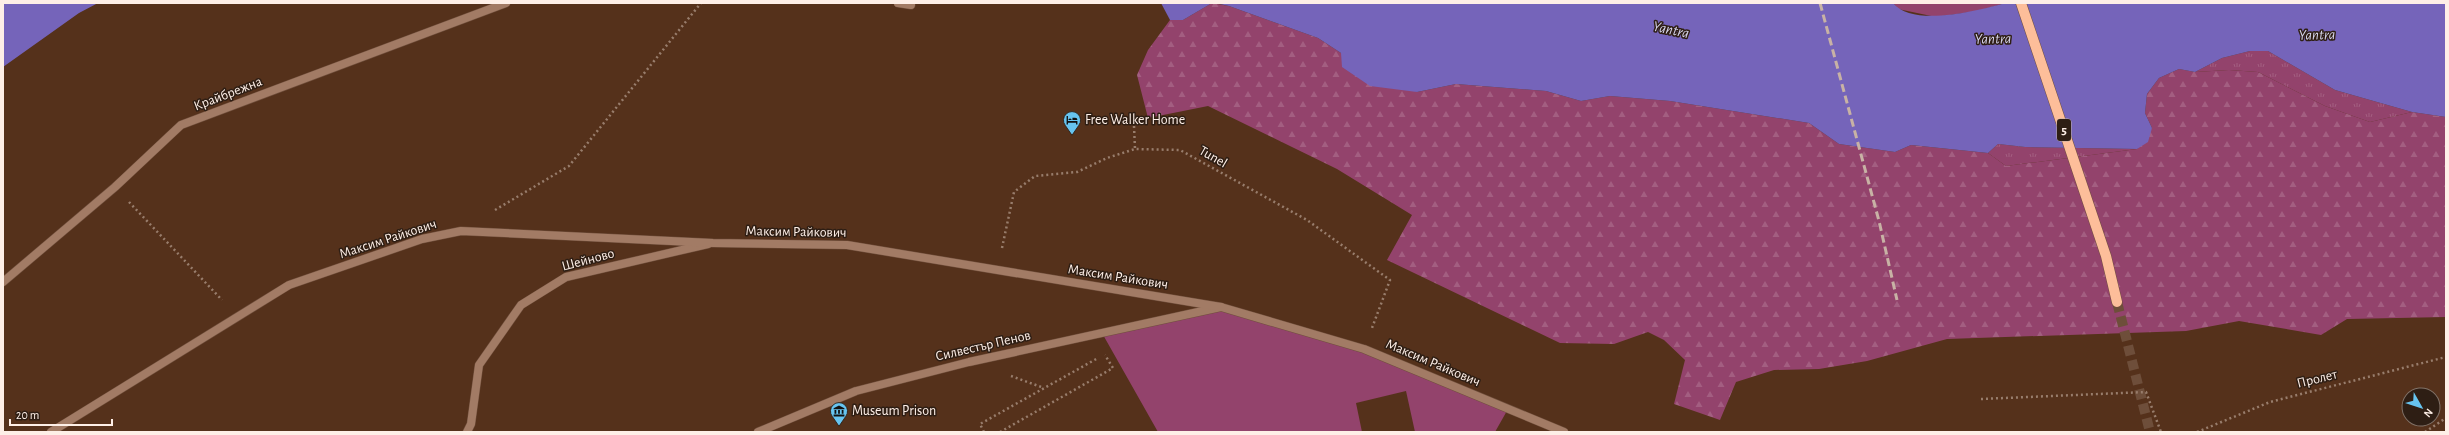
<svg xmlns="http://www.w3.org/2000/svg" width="2449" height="435" viewBox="0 0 2449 435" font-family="'Alegreya Sans',sans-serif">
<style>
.grass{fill:url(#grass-tufts)}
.forest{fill:url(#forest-firs)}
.park{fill:#93436c}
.water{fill:#7564ba}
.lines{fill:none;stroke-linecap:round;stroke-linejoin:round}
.primary-tunnel{stroke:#6e4e3a;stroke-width:10;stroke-dasharray:10 5;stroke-linecap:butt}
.service-casing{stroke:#704f3c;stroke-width:9}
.minor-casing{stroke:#704f3c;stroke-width:9}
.primary-casing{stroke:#704f3c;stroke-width:11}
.path{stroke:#987d6c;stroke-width:2.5;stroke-dasharray:2 3;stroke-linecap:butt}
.service{stroke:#a27b65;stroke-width:8}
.minor{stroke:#a27b65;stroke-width:8}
.primary{stroke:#fdbe9a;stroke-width:10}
.rail{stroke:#c8b2a5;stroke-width:3;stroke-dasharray:8 4;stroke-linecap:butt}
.labels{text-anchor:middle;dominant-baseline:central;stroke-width:3;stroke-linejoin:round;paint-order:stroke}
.shield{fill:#2e1e14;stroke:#c0b0a8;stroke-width:1}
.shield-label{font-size:13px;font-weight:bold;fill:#feefe7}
.street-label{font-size:14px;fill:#feefe7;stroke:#2e1e14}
.poi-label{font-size:14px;fill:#feefe7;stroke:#2e1e14;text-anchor:start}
.water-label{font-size:15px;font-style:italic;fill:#d6d4eb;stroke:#2e1e14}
</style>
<defs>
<pattern id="grass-tufts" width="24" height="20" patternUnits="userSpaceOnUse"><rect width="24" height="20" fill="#93436c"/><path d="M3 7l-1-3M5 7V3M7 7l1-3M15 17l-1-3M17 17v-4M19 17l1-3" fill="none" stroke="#a35e81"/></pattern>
<pattern id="forest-firs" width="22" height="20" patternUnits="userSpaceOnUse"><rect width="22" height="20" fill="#93436c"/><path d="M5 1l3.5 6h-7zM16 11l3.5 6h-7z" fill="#a35e81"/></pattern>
</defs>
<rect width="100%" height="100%" fill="#55311b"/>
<g class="grass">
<path d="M2250,51H2268L2335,90L2412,112L2370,122L2325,106L2258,72L2229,70L2195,72L2222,58Z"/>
<path d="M1998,144L2025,147L2137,149L2006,166L1988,153Z"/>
</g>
<path class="forest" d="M1212,3L1229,6L1318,38L1341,53L1417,92L1456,84L1546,91L1581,101L1610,96L1670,101L1809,123L1839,144L1895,152L1911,145L1988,153L2006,166L2137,149L2152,128L2145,113L2147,94L2159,78L2179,69L2195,72L2229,70L2258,72L2325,106L2370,122L2412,112L2446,117V317L2347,319L2321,335L2239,321L2186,331L1947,339L1867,361L1819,369L1774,370L1736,382L1720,420L1674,404L1685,360L1664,340L1648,332L1614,344L1560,343L1387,260L1412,215L1337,169L1208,106L1148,118L1137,75L1148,50L1170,20H1183Z"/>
<g class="park">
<path d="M1893,3H2006L1978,11L1936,17L1898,9Z"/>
<path d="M1221,307L1364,349L1508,409L1495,432H1415L1406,391L1356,403L1362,432H1158L1102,333Z"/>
</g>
<g class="water">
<path d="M3,3H98L79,13L3,67Z"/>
<path d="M1161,3H1212L1183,20H1170Z"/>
<path d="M1215,3H1893C1913,28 1979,10 2006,3H2446V117L2412,112L2335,90L2268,51H2250L2222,58L2195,72L2179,69L2159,78L2147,94L2145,113L2152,128L2148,142L2137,149L2025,147L1998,144L1988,153L1911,145L1895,152L1839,144L1809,123L1670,101L1610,96L1581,101L1546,91L1456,84L1417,92L1370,86L1342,67L1341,53L1318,38L1229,6Z"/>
</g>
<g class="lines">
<path class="primary-tunnel" d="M2117,302L2150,432"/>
<g class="service-casing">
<g id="service">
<path d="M467,432L471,424L479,365L521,305L566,277L708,244"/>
<path d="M758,432L856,391L969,362L1221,307"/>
</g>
</g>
<g class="minor-casing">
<g id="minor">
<path d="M898,3L911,5"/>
<path d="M3,282L115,187L181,125L506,3"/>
<path d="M51,432L289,285L422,239L461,231L713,243L847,245L1221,307L1364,349L1564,432"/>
</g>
</g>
<g class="primary-casing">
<path id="primary" d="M2021,3L2106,256L2117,302"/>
</g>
<g class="path">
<path d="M1134,126L1135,149"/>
<path d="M129,202L222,300"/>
<path d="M495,210L569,166L701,3"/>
<path d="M1002,248L1014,192L1035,176L1077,172L1107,158L1135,149L1180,150L1307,220L1390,280L1372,328"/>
<path d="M1011,376L1044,388"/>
<path d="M1981,399L2146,392L2161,432"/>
<path d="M984,432L980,424L1098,358"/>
<path d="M1000,432L1113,368L1105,355"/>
<path d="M2197,432L2270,402L2446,357"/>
<path d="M2425,432L2446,418"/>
</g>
<use href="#service" class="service"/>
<use href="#minor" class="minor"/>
<use href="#primary" class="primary"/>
<path class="rail" d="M1820,3L1879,221L1897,300"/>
</g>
<defs>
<g id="hotel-pin" transform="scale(0.9)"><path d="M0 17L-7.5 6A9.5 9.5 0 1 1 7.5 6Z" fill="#67c4f0" stroke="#2e1e14"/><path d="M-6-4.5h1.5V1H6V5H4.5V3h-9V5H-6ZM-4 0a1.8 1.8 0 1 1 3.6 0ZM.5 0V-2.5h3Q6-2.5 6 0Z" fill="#111"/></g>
<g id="museum-pin" transform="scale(0.9)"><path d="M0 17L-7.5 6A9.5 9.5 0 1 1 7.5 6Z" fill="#67c4f0" stroke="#2e1e14"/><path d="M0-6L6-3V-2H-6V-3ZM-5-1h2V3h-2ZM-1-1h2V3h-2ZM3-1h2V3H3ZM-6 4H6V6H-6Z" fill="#111"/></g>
</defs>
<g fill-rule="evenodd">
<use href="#hotel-pin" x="1072" y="120"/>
<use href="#museum-pin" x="839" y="411"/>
</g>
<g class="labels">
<rect class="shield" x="2057" y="119" width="14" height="22" rx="3"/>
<g class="shield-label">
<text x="2064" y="130">5</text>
</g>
<g class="street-label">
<text transform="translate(228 94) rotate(-21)">Крайбрежна</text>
<text transform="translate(1213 157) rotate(30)">Tunel</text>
<text transform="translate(796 232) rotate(1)">Максим Райкович</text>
<text transform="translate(388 239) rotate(-18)">Максим Райкович</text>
<text transform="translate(588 260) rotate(-15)">Шейново</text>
<text transform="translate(1118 277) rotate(9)">Максим Райкович</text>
<text transform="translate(983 346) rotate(-13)">Силвестър Пенов</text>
<text transform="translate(1433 363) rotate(23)">Максим Райкович</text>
<text transform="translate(2317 379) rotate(-14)">Пролет</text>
</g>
<g class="poi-label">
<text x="1085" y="120">Free Walker Home</text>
<text x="852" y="411">Museum Prison</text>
</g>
<g class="water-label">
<text transform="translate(1671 30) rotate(12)">Yantra</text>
<text transform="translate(2317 35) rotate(-1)">Yantra</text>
<text transform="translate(1993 39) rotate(-1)">Yantra</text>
</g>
</g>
<rect width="2449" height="435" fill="none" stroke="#feefe7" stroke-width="8"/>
<g transform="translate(2421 407) rotate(129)"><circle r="19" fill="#2e1e14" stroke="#817268"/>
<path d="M0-3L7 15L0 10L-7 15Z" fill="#67c4f0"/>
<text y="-6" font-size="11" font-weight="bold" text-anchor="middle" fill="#feefe7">N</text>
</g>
<path d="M10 419v6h102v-6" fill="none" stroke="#feefe7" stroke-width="2"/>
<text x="16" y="419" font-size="12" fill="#feefe7" stroke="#2e1e14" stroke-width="3" paint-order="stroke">20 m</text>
</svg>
